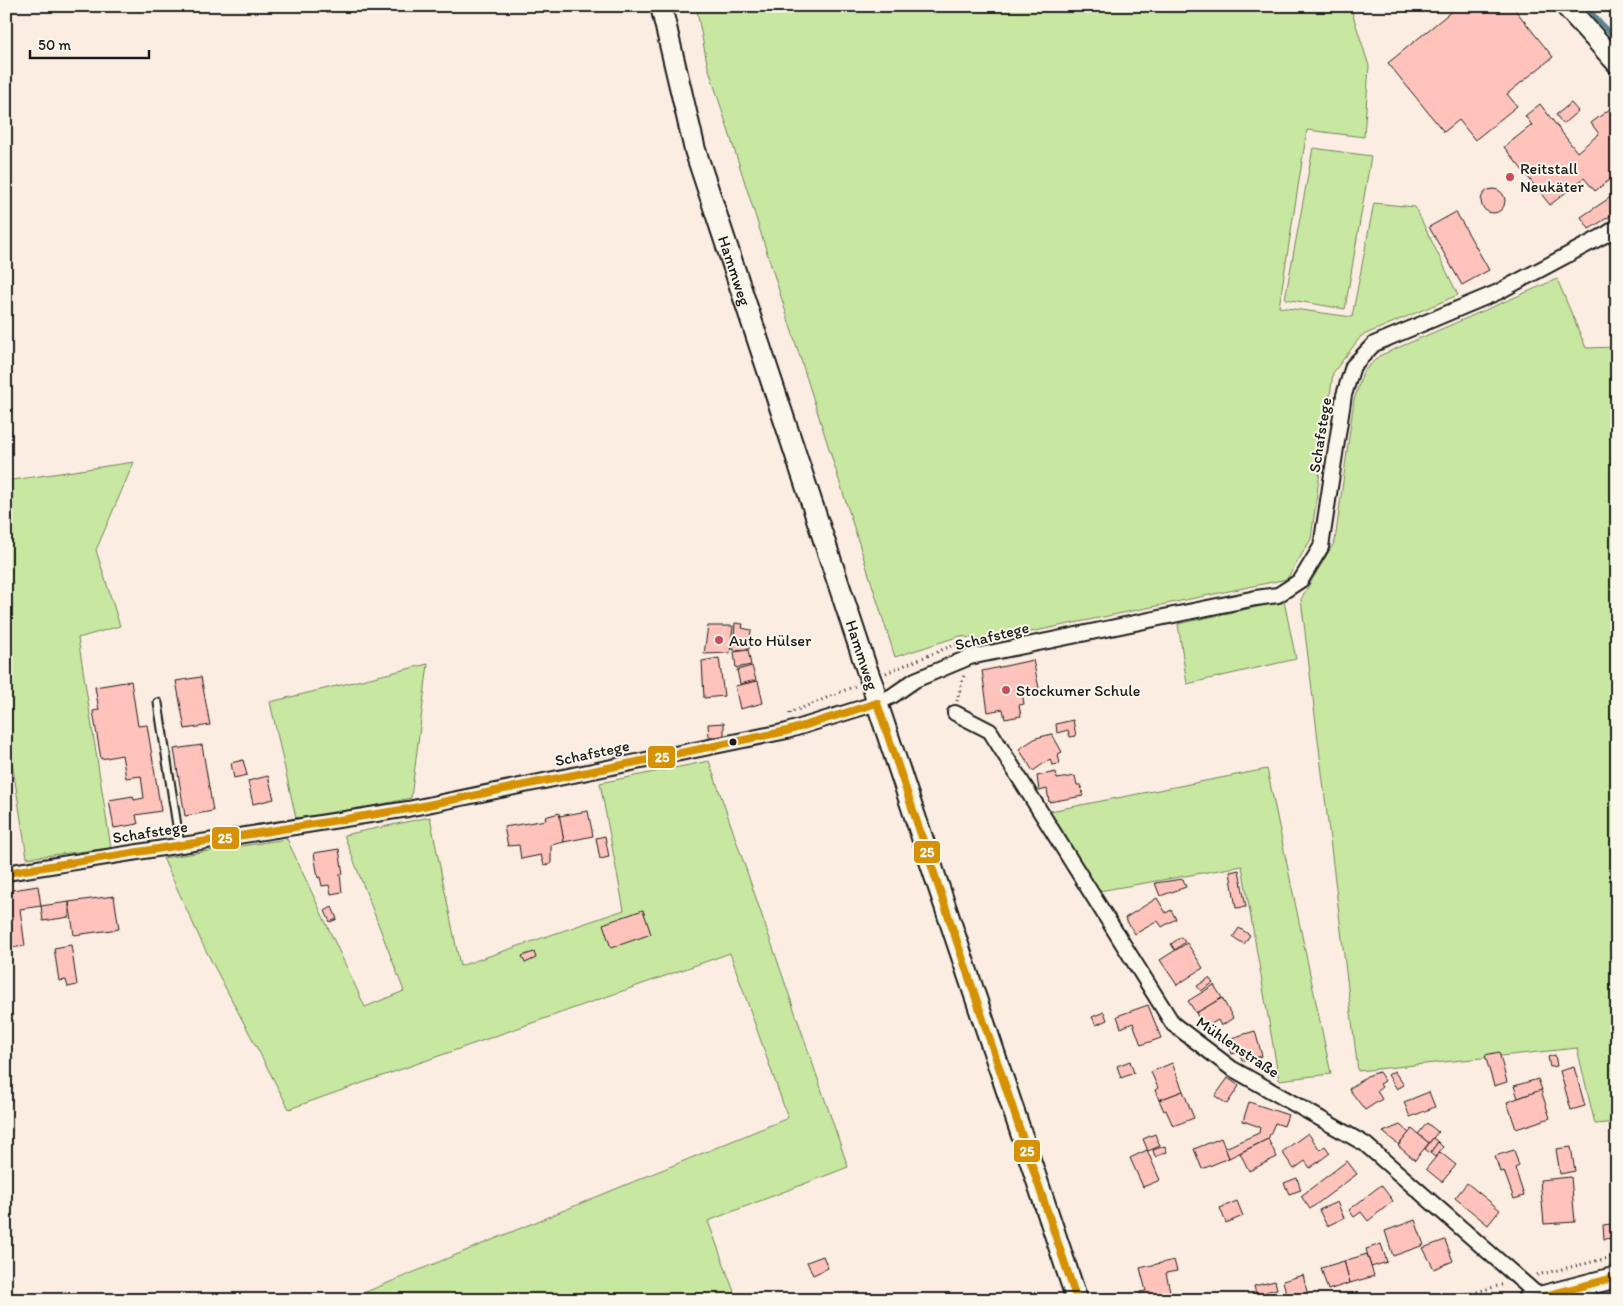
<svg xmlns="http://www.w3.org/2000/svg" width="1623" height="1306" viewBox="0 0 1623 1306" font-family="Itim,sans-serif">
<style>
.green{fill:#c8e8a1;stroke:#72825e}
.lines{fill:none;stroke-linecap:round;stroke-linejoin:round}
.stream{stroke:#588592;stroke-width:5}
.building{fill:#ffc3bc;stroke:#1c1c1c}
.lane-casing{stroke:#1c1c1c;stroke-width:11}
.street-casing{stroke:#1c1c1c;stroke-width:18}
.secondary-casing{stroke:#1c1c1c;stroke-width:24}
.path{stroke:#1c1c1c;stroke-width:3;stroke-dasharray:1 4;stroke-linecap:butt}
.lane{stroke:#fbf7ec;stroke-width:7}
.street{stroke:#fbf7ec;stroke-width:14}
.secondary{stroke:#fbf7ec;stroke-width:20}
.secondary-bridge-casing{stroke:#1c1c1c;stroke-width:24;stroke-linecap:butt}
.secondary-bridge{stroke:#fbf7ec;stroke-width:20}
.bus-1-casing{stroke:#fbf7ec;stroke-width:11}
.bus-1{stroke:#d69104;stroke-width:8}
.poi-dot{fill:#d1495b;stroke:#fbf7ec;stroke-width:2}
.bus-dot{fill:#1c1c1c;stroke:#fbf7ec;stroke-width:2}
.labels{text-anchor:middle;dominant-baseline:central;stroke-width:4;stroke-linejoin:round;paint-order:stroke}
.poi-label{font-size:16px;fill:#1c1c1c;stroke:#fbf7ec;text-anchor:start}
.street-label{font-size:16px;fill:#1c1c1c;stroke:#fbf7ec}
.line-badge{stroke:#fbf7ec;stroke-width:2}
.badge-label{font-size:14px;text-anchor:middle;font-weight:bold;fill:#fff}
</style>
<rect width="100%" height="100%" fill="#fcede2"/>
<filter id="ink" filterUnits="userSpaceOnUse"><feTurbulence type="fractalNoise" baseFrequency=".02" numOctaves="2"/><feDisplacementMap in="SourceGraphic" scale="10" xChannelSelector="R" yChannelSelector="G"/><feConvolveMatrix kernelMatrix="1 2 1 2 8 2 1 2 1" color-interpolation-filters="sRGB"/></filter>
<g filter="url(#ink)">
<g class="green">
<path d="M696,6H1350L1369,66L1364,137L1307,130L1279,307L1352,317L1374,203L1415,207L1458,295L1361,336L1333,373L1311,539L1287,579L987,641L960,636L895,657L707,63Z"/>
<path d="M1313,148L1371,156L1345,309L1285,299Z"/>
<path d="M1557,279L1586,348L1617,347V1122L1595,1124L1577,1048L1358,1071L1301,599L1335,541L1354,400L1363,372L1379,356Z"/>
<path d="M134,462L96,550L120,626L78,638L111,848L27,858L12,762L6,763V481Z"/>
<path d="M1284,601L1296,659L1187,684L1178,624Z"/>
<path d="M428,664L411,798L336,814L296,818L270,702Z"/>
<path d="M709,761L848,1167L708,1221L737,1300H363L361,1294L788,1118L730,953L289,1109L203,945L163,858L287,839L365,1007L404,991L344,835L430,817L460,966L624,910L600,783Z"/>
<path d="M1267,769L1331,1074L1279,1080L1242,866L1099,891L1050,811Z"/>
</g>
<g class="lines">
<path class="stream" d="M1585,6L1617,40"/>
</g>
<g class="building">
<path d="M1458,6H1512L1553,57L1507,94L1517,106L1475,140L1459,120L1444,132L1388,63Z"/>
<path d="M1571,103L1578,111L1563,124L1556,115Z"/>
<path d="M1540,104L1577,152L1599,134L1591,123L1614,106L1617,109V174L1595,191L1584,178L1550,205L1504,147L1532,125L1525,116Z"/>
<circle cx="1493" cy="201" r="12"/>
<path d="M1617,193V212L1589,229L1581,217Z"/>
<path d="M1456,212L1489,270L1462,285L1429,227Z"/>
<path d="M735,623L743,624L742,628L751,630L749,649L733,650Z"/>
<path d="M708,626H733L730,653L704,654Z"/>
<path d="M748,650L751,665L736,668L734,652Z"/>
<path d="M719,658L724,696L704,698L702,661Z"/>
<path d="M1033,660L1039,688L1022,692L1024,704L1019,705L1021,716L1005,719L1003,709L988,712L982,671Z"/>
<path d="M752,666L756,680L740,684L737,670Z"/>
<path d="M201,677L210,725L185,729L176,681Z"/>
<path d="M131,681L138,726L147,725L161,811L136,815L138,824L114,828L109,800L133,796L134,800L144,798L141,776L126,778L122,755L101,759L93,711L99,710L95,687Z"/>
<path d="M758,681L763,703L740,709L735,686Z"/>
<path d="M1073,720L1076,736L1070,737L1068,730L1057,733L1056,724Z"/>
<path d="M724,723V737H709L708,724Z"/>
<path d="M1052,734L1062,752L1058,754L1060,764L1052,765L1050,759L1033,771L1019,749L1036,738Z"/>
<path d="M202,745L213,811L185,816L174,749Z"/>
<path d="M243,760L247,775L234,778L231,763Z"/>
<path d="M1056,772L1057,779L1075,776L1077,785H1081L1083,796L1049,802L1047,789L1039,791L1037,776Z"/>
<path d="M268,776L274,799L253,804L248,781Z"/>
<path d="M588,811L593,836L564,842L559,816Z"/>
<path d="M559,813L564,842L551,845V864L544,865L541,855L521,859L519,845L508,846L504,827L546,820L545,817Z"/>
<path d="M605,836L609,857L600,859L596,838Z"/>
<path d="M339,849L343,874H340L342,892L331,894L329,885L322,886L320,877L318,878L314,853Z"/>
<path d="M1239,870L1246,907L1236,908L1230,872Z"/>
<path d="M1183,879L1186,887L1160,896L1155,883Z"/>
<path d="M38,886L41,906L20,909L25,946L10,948L6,919V891Z"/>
<path d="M114,896L119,929L74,935L69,902Z"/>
<path d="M1157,898L1166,913L1171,910L1176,919L1162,927L1158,921L1135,934L1125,918Z"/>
<path d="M69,902V917L43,921L41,906Z"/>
<path d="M332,907L337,919L330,922L325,911Z"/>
<path d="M643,910L651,934L611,948L603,924Z"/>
<path d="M1239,928L1250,935L1244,944L1233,937Z"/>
<path d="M1181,937L1185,942L1175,950L1171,944Z"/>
<path d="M1187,943L1203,968L1177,985L1160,960Z"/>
<path d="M71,945L77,985L68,987L66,980L59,981L54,948Z"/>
<path d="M534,952L536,958L525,963L522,956Z"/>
<path d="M1209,978L1213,983L1201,991L1197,986Z"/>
<path d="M1214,985L1222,998L1196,1013L1188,1001Z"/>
<path d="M1222,998L1233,1018L1221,1026L1218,1020L1204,1028L1196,1013Z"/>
<path d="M1148,1005L1161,1038L1141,1045L1133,1023L1121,1028L1117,1016Z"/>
<path d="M1104,1012L1107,1020L1096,1025L1092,1017Z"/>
<path d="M1255,1031L1262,1056L1242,1061L1240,1052L1232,1054L1228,1039Z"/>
<path d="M1499,1052L1507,1082L1494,1086L1485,1055Z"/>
<path d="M1555,1055L1557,1066L1550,1067L1548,1057Z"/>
<path d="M1130,1061L1134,1073L1121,1078L1117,1066Z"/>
<path d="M1172,1063L1183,1091L1159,1100L1155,1090L1158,1088L1151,1072Z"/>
<path d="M1574,1067L1585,1106L1571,1110L1560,1071Z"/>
<path d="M1394,1071L1404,1085L1397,1089L1388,1075Z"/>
<path d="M1379,1072L1385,1081L1380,1084L1382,1087L1377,1091L1382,1099L1365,1110L1349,1089L1367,1076Z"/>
<path d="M1228,1078L1239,1086L1227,1104L1215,1096Z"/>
<path d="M1538,1079L1542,1090L1518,1098L1514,1086Z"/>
<path d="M1541,1090L1550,1118L1516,1129L1507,1102Z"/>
<path d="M1183,1091L1194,1118L1173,1126L1166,1110L1164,1111L1159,1100Z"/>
<path d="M1429,1092L1435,1107L1410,1117L1404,1102Z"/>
<path d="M1249,1102L1288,1115L1284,1126L1275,1123L1268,1139L1229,1158L1225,1148L1259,1133L1260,1127L1243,1121Z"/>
<path d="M1427,1123L1438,1132L1429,1143L1418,1134Z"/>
<path d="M1400,1125L1409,1133L1399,1145L1383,1132Z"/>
<path d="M1412,1129L1429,1143L1415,1160L1398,1146Z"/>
<path d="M1308,1133L1320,1150L1325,1146L1330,1153L1310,1168L1305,1161L1294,1169L1282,1152Z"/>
<path d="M1155,1134L1160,1146L1148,1151L1143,1139Z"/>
<path d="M1221,1138L1229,1158L1202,1169L1194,1149Z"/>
<path d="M1433,1138L1438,1142L1430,1153L1425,1149Z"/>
<path d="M1268,1139L1277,1157L1249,1171L1240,1153Z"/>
<path d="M1438,1142L1443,1147L1435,1157L1430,1153Z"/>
<path d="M1165,1146L1167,1152L1155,1157L1153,1150Z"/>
<path d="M1571,1147L1575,1171L1560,1174L1556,1149Z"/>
<path d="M1147,1150L1160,1180L1143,1187L1130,1158Z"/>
<path d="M1514,1150L1519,1166L1515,1168L1524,1196L1514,1199L1504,1171L1500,1172L1495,1156Z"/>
<path d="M1440,1152L1456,1165L1442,1182L1426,1169Z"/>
<path d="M1347,1161L1357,1174L1310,1209L1301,1196Z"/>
<path d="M1571,1177L1575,1222L1544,1224L1540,1180Z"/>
<path d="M1297,1178L1301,1190L1289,1194L1284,1183Z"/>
<path d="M1467,1183L1500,1210L1488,1225L1455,1198Z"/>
<path d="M1381,1185L1393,1201L1368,1221L1361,1212L1354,1217L1349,1210Z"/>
<path d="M1237,1201L1243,1216L1226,1223L1220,1208Z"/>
<path d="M1337,1202L1344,1218L1327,1226L1319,1210Z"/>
<path d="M1415,1220L1424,1245L1393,1256L1385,1231Z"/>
<path d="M1611,1224L1613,1238L1604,1239L1603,1225Z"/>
<path d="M1445,1240L1453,1261L1434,1269L1423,1248Z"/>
<path d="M1381,1244L1387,1262L1371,1267L1366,1249Z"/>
<path d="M1367,1254L1374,1276L1350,1283L1344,1261Z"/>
<path d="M823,1256L828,1268L813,1275L807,1262Z"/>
<path d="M1174,1260L1177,1271L1166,1273L1172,1300H1142L1140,1292L1146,1291L1140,1268Z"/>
<path d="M1344,1261L1350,1283L1328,1290L1321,1268Z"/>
<path d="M1303,1275L1309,1300H1288L1283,1281Z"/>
<path d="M1275,1281L1277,1289L1265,1292L1267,1300H1244L1243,1297L1256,1294L1254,1286Z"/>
</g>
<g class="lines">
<g class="lane-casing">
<path id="lane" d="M158,703L180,845"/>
</g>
<g class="street-casing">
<g id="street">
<path d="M955,713L990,731L1173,1024L1231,1068L1365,1144L1540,1297"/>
<path d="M6,873L408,809L787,731L877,703L892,696L915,680L970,657L1256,598L1278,595L1301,580L1321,547L1344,395L1353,366L1374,344L1498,292L1605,235L1617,227"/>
</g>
</g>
<g class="secondary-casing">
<g id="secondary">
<path id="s1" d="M661,6L695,150L867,670"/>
<path d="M1566,6L1617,63"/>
<path d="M873,686L877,703L1077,1300"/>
<path d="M1528,1300L1617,1277"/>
</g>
</g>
<g class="path">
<path d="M886,673L961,642L962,645"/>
<path d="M957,701L964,675"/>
<path d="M790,714V713L855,686"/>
<path d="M1537,1275L1617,1256"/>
<path d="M1448,1300L1505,1284"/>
</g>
<use href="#lane" class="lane"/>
<use href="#street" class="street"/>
<use href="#secondary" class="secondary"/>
<g class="secondary-bridge-casing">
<path id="secondary-bridge" d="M867,670L873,686"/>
</g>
<use href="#secondary-bridge" class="secondary-bridge"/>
<g class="bus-1-casing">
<g id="bus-1">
<path d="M877,703L1077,1300"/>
<path d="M6,873L408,809L787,731L877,703"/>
<path d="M1529,1300L1617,1277"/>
</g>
</g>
<use href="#bus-1" class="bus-1"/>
</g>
</g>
<g class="poi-dot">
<circle cx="1510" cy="177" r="5"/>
<circle cx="719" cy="640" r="5"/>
<circle cx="1006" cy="690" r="5"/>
</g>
<circle class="bus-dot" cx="733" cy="742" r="4.5"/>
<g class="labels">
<g class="poi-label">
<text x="1520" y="168">Reitstall<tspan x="1520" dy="18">Neukäter</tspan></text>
<text x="729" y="640">Auto Hülser</text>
<text x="1016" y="690">Stockumer Schule</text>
</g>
<g class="street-label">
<text stroke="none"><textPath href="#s1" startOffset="275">Hammweg</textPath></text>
<text transform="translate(1320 435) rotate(-81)">Schafstege</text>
<text transform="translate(992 636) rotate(-14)">Schafstege</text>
<text transform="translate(862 655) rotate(72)">Hammweg</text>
<text transform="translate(592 753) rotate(-12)">Schafstege</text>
<text transform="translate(150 832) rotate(-9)">Schafstege</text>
<text transform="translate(1238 1047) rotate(34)">Mühlenstraße</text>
</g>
</g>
<g class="line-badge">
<rect x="647" y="745" width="29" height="24" rx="5" fill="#d69104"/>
<rect x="211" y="826" width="29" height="24" rx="5" fill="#d69104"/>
<rect x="913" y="840" width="28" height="24" rx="5" fill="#d69104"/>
<rect x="1013" y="1139" width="28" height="24" rx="5" fill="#d69104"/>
</g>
<g class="badge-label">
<text x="662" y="762">25</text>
<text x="225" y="843">25</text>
<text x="927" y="857">25</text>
<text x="1027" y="1156">25</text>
</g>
<rect width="1623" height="1306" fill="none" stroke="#fbf7ec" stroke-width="25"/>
<rect x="12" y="12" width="1598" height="1281" fill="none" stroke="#1c1c1c" stroke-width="2" filter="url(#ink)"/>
<path d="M30 50v8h119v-8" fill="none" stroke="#1c1c1c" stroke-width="2.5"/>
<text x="38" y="50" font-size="15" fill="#1c1c1c" stroke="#fbf7ec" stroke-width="4" paint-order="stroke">50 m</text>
</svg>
